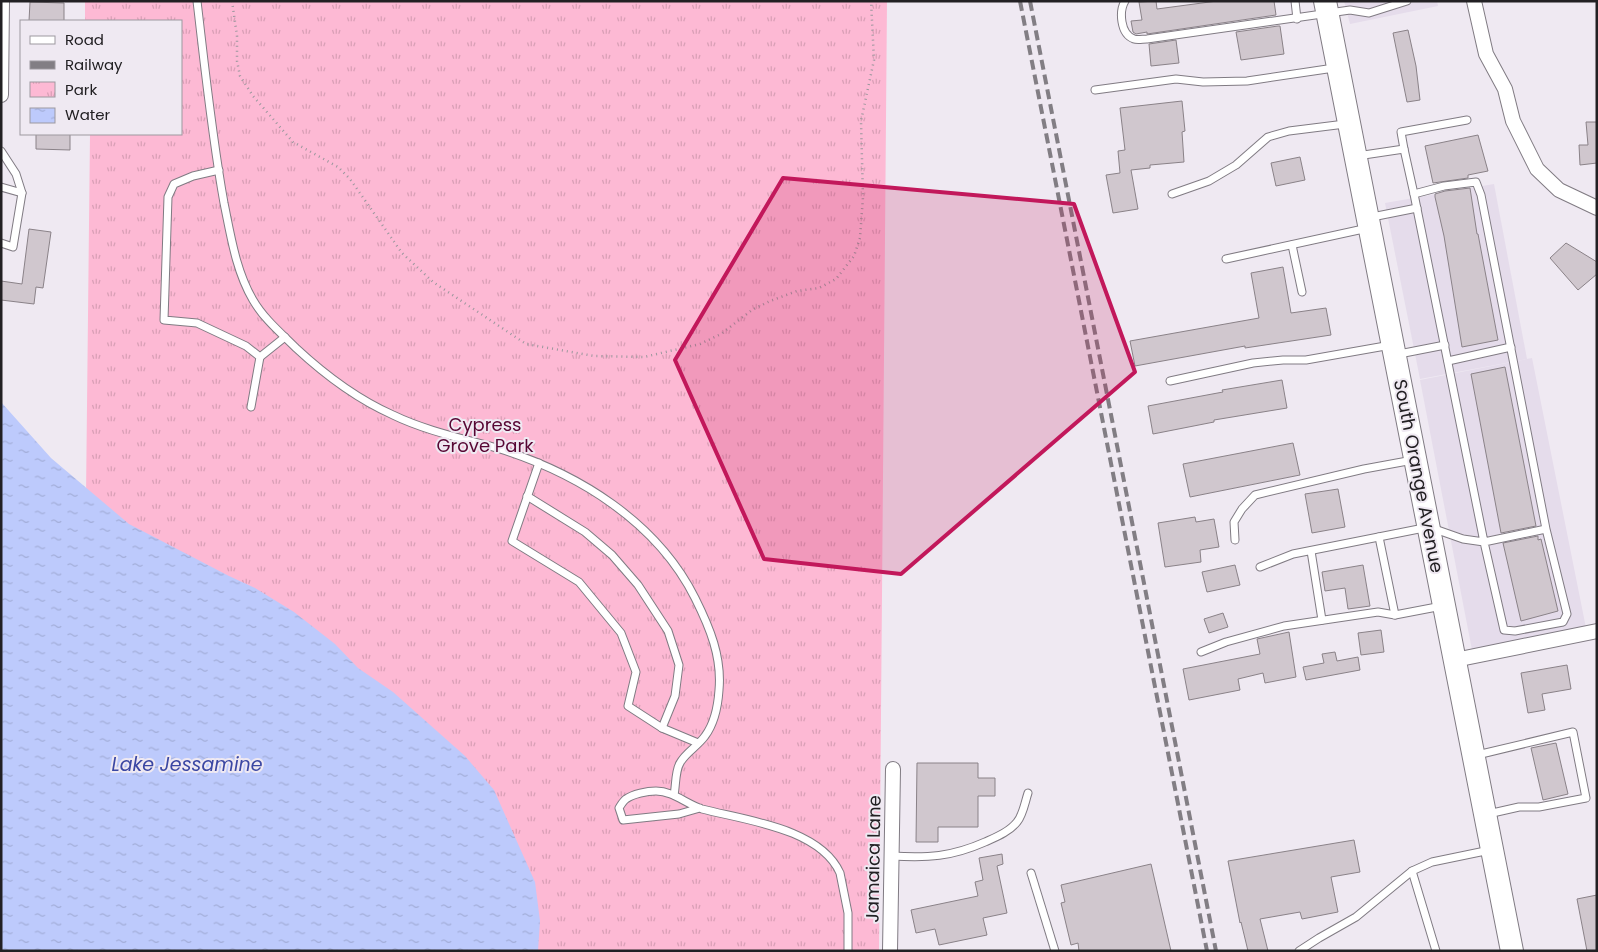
<svg xmlns="http://www.w3.org/2000/svg" width="1598" height="952" viewBox="0 0 1598 952" font-family="Poppins,sans-serif">
<style>
.built{fill:#e5dceb}
.park{fill:url(#park-tufts)}
.water{fill:url(#water-ripples)}
.building{fill:#d0c7ce;stroke:#8a8288}
.lines{fill:none;stroke-linecap:round;stroke-linejoin:round}
.service-casing{stroke:#807b83;stroke-width:9}
.minor-casing{stroke:#807b83;stroke-width:16}
.primary-casing{stroke:#807b83;stroke-width:24}
.path{stroke:#9b979d;stroke-width:2.5;stroke-dasharray:1 4;stroke-linecap:butt}
.service{stroke:#fff;stroke-width:7}
.minor{stroke:#fff;stroke-width:14}
.primary{stroke:#fff;stroke-width:22}
.rail{stroke:#827e84;stroke-width:4;stroke-dasharray:10 5;stroke-linecap:butt}
.marked{fill:#c2185b;fill-opacity:0.2;stroke:#c2185b;stroke-width:4;stroke-linejoin:round}
.labels{text-anchor:middle;dominant-baseline:central;stroke-width:4;stroke-linejoin:round;paint-order:stroke}
.park-label{font-size:18px;fill:#570634;stroke:#efe9f2}
.street-label{font-size:18px;fill:#222023;stroke:#efe9f2}
.water-label{font-size:19px;font-style:italic;fill:#3b47a3;stroke:#efe9f2}
</style>
<defs>
<pattern id="park-tufts" width="24" height="20" patternUnits="userSpaceOnUse" patternTransform="scale(1.25)"><rect width="24" height="20" fill="#fdb9d4"/><path d="M3 7l-1-3M5 7V3M7 7l1-3M15 17l-1-3M17 17v-4M19 17l1-3" fill="none" stroke="#d99fb6"/></pattern>
<pattern id="water-ripples" width="26" height="14" patternUnits="userSpaceOnUse" patternTransform="scale(1.25)"><rect width="26" height="14" fill="#bdcafc"/><path d="M2 4q2-2 4 0t4 0M15 11q2-2 4 0t4 0" fill="none" stroke="#a2add8"/></pattern>
</defs>
<rect width="100%" height="100%" fill="#efe9f2"/>
<g class="built">
<path d="M1344,1H1437L1438,6L1350,24Z"/>
<path d="M1494,184L1527,359L1420,379L1385,203Z"/>
<path d="M1532,358L1586,628L1472,650L1420,380Z"/>
</g>
<path class="park" d="M85,1H887L879,951H81L90,134H181V21H85Z"/>
<path class="water" d="M1,402L51,458L129,524L229,576L255,588L294,612L335,644L358,668L393,692L465,756L494,790L535,882L540,921L538,951H1Z"/>
<g class="building">
<path d="M1156,1L1157,9L1217,1H1274L1276,15L1147,34V32L1136,34L1133,32L1131,21L1142,20L1139,2Z"/>
<path d="M30,2L64,3V21H29Z"/>
<path d="M1278,26H1280L1284,54L1241,60L1236,32Z"/>
<path d="M1408,30L1416,66L1420,100L1407,102L1393,33Z"/>
<path d="M1176,40L1179,63L1151,66L1149,44Z"/>
<path d="M1182,101L1185,131L1182,132L1184,162L1150,165V168L1131,170L1138,209L1113,213L1106,175L1120,173L1118,151L1125,150L1120,108Z"/>
<path d="M1586,122H1597V163L1580,165L1579,145H1588Z"/>
<path d="M36,134H70V150L36,149Z"/>
<path d="M1478,135L1488,171L1468,175V178L1433,183L1425,146Z"/>
<path d="M1300,157L1305,180L1276,186L1271,163Z"/>
<path d="M1470,188L1477,234H1478L1498,340L1462,347L1444,236L1435,197V194L1445,191Z"/>
<path d="M29,229L51,232L43,288L36,287L34,304L1,300V281L22,284Z"/>
<path d="M1566,243L1597,262V274L1578,290L1550,258Z"/>
<path d="M1283,267L1291,313L1326,308L1331,335L1245,348V346L1135,366L1130,341L1259,318L1251,273Z"/>
<path d="M1505,367L1536,526L1501,533L1471,374Z"/>
<path d="M1282,380L1287,408L1214,420V422L1153,434L1148,406L1223,392L1222,390Z"/>
<path d="M1293,443L1300,475L1190,497L1183,464Z"/>
<path d="M1338,489L1345,527L1312,533L1305,494Z"/>
<path d="M1195,517L1196,522L1214,519L1219,547L1200,550L1201,562L1165,567L1158,523Z"/>
<path d="M1538,536V540L1541,539L1558,611L1521,621L1503,543Z"/>
<path d="M1235,565L1240,585L1207,592L1202,572Z"/>
<path d="M1363,565L1370,606L1348,609L1345,588L1325,591L1322,572Z"/>
<path d="M1223,613L1228,627L1209,633L1204,619Z"/>
<path d="M1381,630L1384,652L1361,655L1358,633Z"/>
<path d="M1289,632L1296,677L1265,683L1263,673L1238,679L1240,690L1189,700L1183,669L1260,654L1257,639Z"/>
<path d="M1335,652L1337,661L1358,657L1360,670L1306,680L1303,667L1324,663L1322,654Z"/>
<path d="M1567,665L1571,689L1542,694L1545,710L1528,713L1521,673Z"/>
<path d="M1556,743L1568,794L1543,800L1531,748Z"/>
<path d="M917,763H978V778H995V796H978V827H938V842H916Z"/>
<path d="M1354,840L1360,872L1331,877L1338,912L1302,919L1300,912L1260,919L1268,951H1248L1241,922L1240,923L1228,861Z"/>
<path d="M1002,854L1003,864L997,866L1007,913L983,918L987,935L939,945L935,929L916,933L911,910L978,896L975,882L983,880L979,858Z"/>
<path d="M1151,864L1171,951H1079L1078,943L1071,945L1061,903L1065,902L1061,885Z"/>
<path d="M1597,895V951H1587L1577,899Z"/>
</g>
<g class="lines">
<g class="service-casing">
<g id="service">
<path d="M197,1C205,69 212,137 224,203C231,237 236,271 253,300C264,319 281,333 296,348C325,375 357,399 393,415C426,431 465,439 500,449C579,474 657,522 695,598C710,628 722,657 719,690C718,705 714,724 705,736C698,746 685,753 680,763C675,771 676,786 674,795"/>
<path d="M1125,1C1119,11 1120,34 1134,39C1137,40 1143,39 1147,39L1350,10L1369,13L1407,1"/>
<path d="M1295,1L1297,19"/>
<path d="M1095,90L1176,79L1203,82L1247,81L1334,68"/>
<path d="M1404,149L1401,132L1467,120"/>
<path d="M1,151L16,174L22,193L13,247L1,243"/>
<path d="M1357,156L1404,149L1414,194"/>
<path d="M219,170L193,176L174,184L168,197L164,320L197,323L246,346L260,357L251,407"/>
<path d="M1,187L22,193"/>
<path d="M1172,194L1209,181L1236,165L1268,137L1289,131L1345,124"/>
<path d="M1372,217L1417,208"/>
<path d="M1292,245L1302,292"/>
<path d="M1226,259L1368,228"/>
<path d="M1399,354L1445,345"/>
<path d="M260,357L285,337"/>
<path d="M1448,361L1511,347"/>
<path d="M1170,381L1253,363L1283,360H1306L1391,345"/>
<path d="M539,463L512,541L579,582L621,633L636,672L628,706L662,728L698,743"/>
<path d="M527,496L585,532L612,555L638,585L668,631L679,665L675,696L662,728"/>
<path d="M1379,537L1395,615"/>
<path d="M1235,540L1234,522L1242,509L1255,495L1364,469L1413,460"/>
<path d="M1311,551L1322,620"/>
<path d="M1260,567L1293,554L1429,527L1463,539L1484,542L1504,630L1515,631L1563,622L1567,614L1546,529L1484,542L1414,194L1444,186L1476,182L1481,195L1546,529"/>
<path d="M1201,652L1226,642L1284,626L1378,612L1395,615L1442,606"/>
<path d="M1477,755L1573,732L1586,798L1539,807H1519L1488,814"/>
<path d="M700,808L679,814L623,820L619,808C621,805 623,801 626,799C633,794 647,791 656,791C673,791 686,804 702,809C744,820 820,828 840,873L848,913V951"/>
<path d="M892,856C928,858 951,857 985,842C996,837 1009,832 1017,822C1023,815 1025,802 1028,793"/>
<path d="M1412,871L1436,951"/>
<path d="M1031,873L1055,951"/>
<path d="M1299,951L1319,938L1356,917L1412,871L1432,862L1490,850"/>
</g>
</g>
<g class="minor-casing">
<g id="minor">
<path d="M1474,1L1486,54L1505,89L1513,121L1537,169L1559,190L1597,208"/>
<path d="M1,95L2,1"/>
<path d="M1455,660L1597,631"/>
<path d="M890,951L893,769"/>
</g>
</g>
<g class="primary-casing">
<path id="primary" d="M1325,1L1512,951"/>
</g>
<path class="path" d="M232,1L237,36V61L240,76L253,96L293,142L338,167L350,179L402,253L433,282L526,344L594,356L644,357L700,344L721,334L752,310L770,301L797,291L819,288L836,279L854,256L860,238L863,197L861,121L874,60L871,1"/>
<use href="#service" class="service"/>
<use href="#minor" class="minor"/>
<use href="#primary" class="primary"/>
<g class="rail">
<path d="M1020,1L1207,951"/>
<path d="M1030,1L1216,951"/>
</g>
</g>
<path class="marked" d="M783,178L1074,204L1135,372L901,574L764,559L675,360Z"/>
<g class="labels">
<g class="park-label">
<text x="485" y="424">Cypress<tspan x="485" dy="21">Grove Park</tspan></text>
</g>
<g class="street-label">
<text transform="translate(1419 476) rotate(79)">South Orange Avenue</text>
<text transform="translate(873 859) rotate(-89)">Jamaica Lane</text>
</g>
<g class="water-label">
<text x="187" y="764">Lake Jessamine</text>
</g>
</g>
<rect width="1598" height="952" fill="none" stroke="#222023" stroke-width="5"/>
<rect x="20" y="20" width="162" height="115" fill="#efe9f2" stroke="#9d999f"/>
<rect x="30" y="36" width="25" height="8" fill="#ffffff" stroke="#9d999f"/>
<text x="65" y="45" font-size="15" fill="#222023">Road</text>
<rect x="30" y="61" width="25" height="8" fill="#827e84" stroke="#9d999f"/>
<text x="65" y="70" font-size="15" fill="#222023">Railway</text>
<rect x="30" y="82" width="25" height="15" fill="url(#park-tufts)" stroke="#9d999f"/>
<text x="65" y="95" font-size="15" fill="#222023">Park</text>
<rect x="30" y="108" width="25" height="15" fill="url(#water-ripples)" stroke="#9d999f"/>
<text x="65" y="120" font-size="15" fill="#222023">Water</text>
</svg>
